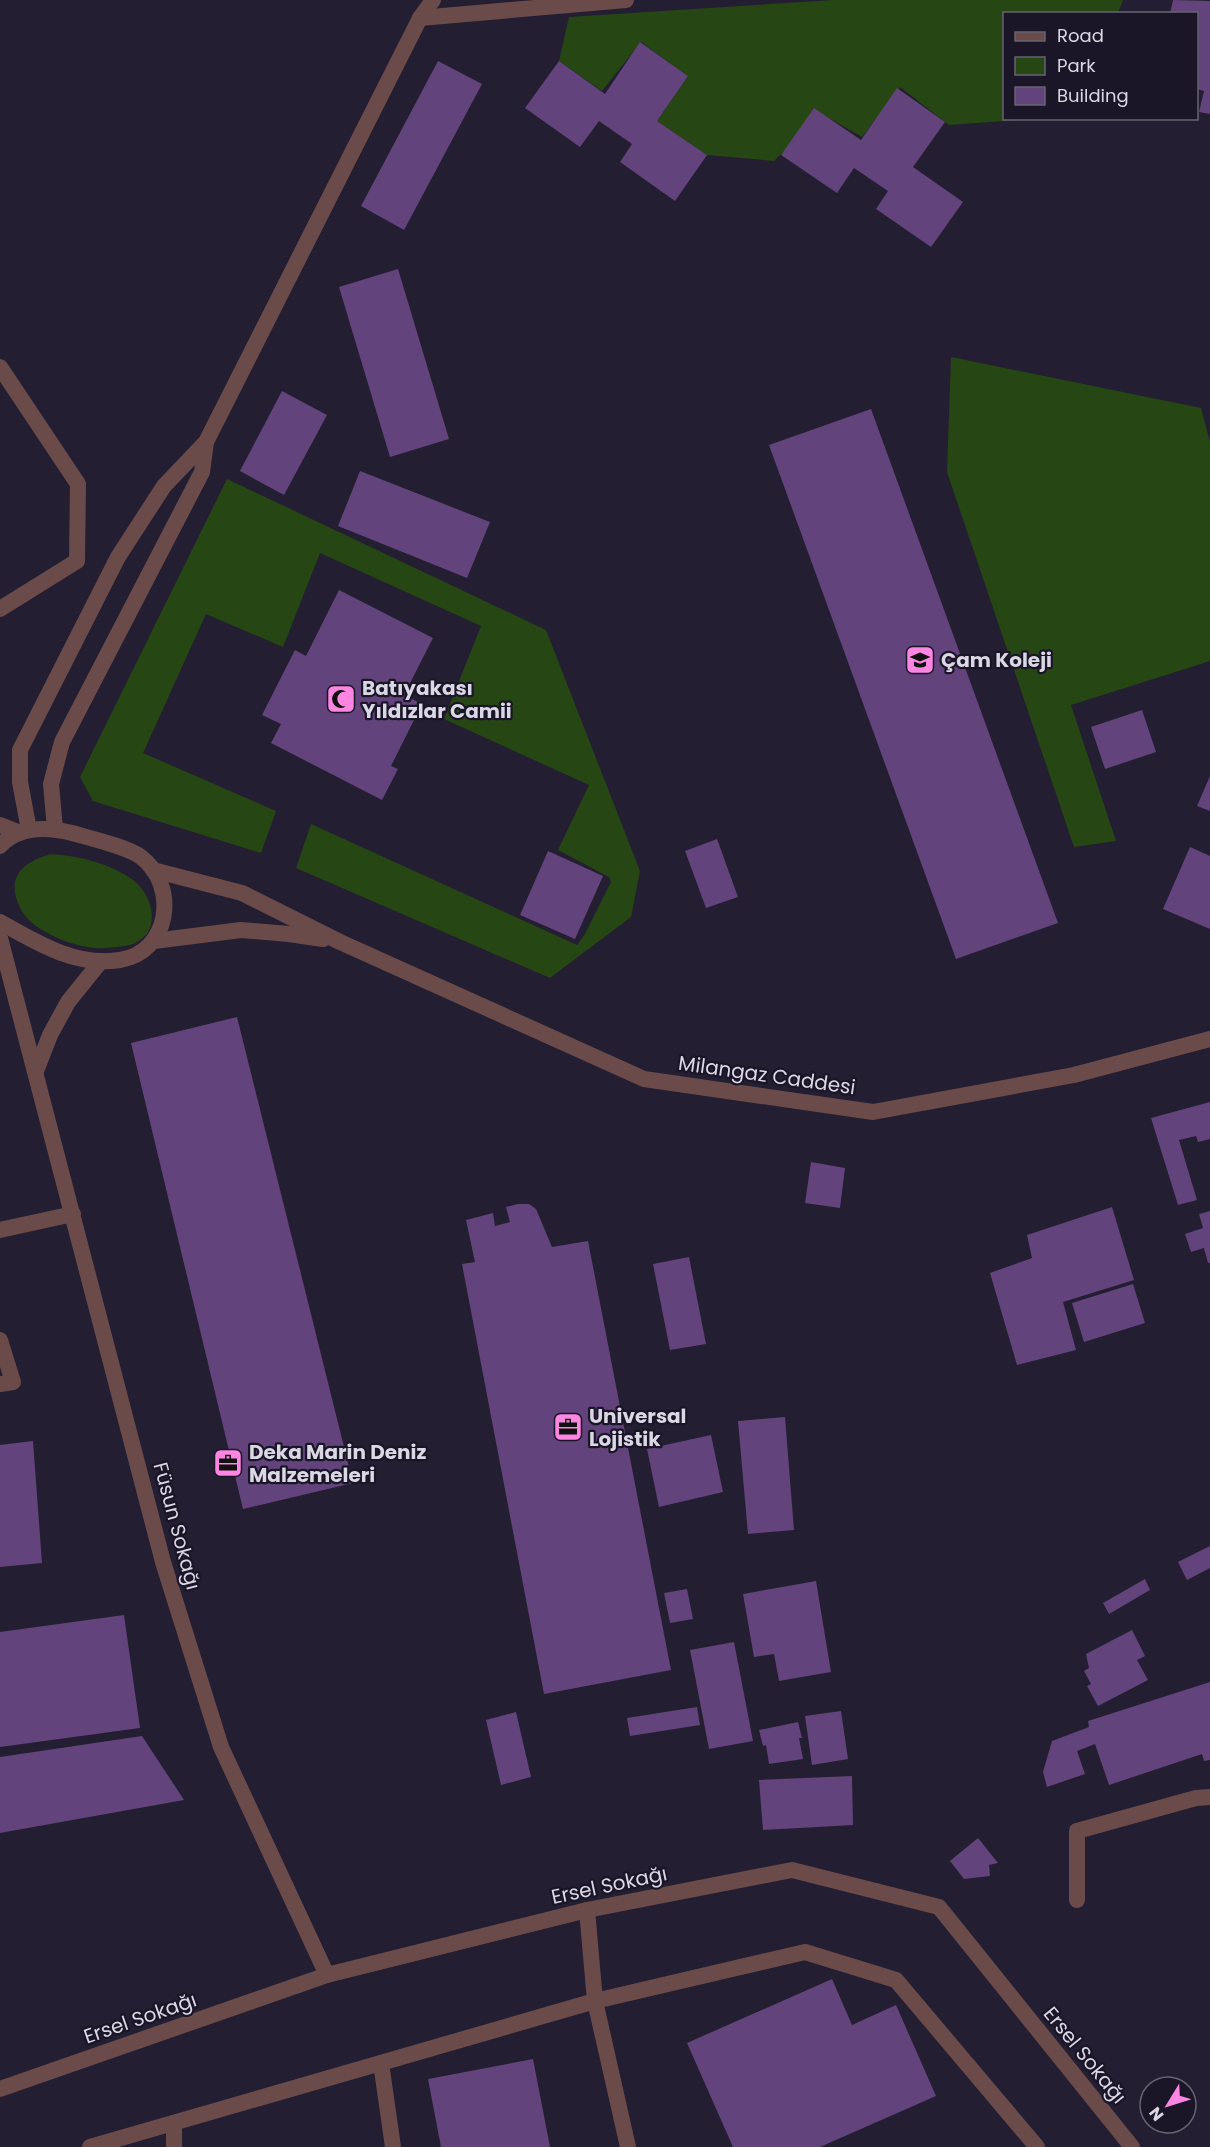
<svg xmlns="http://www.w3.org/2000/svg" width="1210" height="2147" viewBox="0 0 1210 2147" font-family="Poppins,sans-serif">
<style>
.green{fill:#264713}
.building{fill:#63437b}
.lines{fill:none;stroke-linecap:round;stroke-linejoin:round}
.service{stroke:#6a4b4a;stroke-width:16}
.minor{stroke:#6a4b4a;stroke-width:16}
.tertiary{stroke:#6a4b4a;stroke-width:16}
.labels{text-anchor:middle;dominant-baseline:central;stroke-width:4.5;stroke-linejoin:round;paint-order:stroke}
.poi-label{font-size:20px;font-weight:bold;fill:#dbd8e5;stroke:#1a1527;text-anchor:start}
.street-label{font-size:20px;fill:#dbd8e5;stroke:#1a1527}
</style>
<rect width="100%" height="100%" fill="#231e31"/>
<g class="green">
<path d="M834,0H1123L1118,13L1004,14V118L1031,119L949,125L900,87L862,137L822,114L774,161L707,155L657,121L688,76L641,42L602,91L559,61L569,17Z"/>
<path d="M951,357L1201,408L1210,442V661L1071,705L1116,841L1074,847L947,472Z"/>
<path d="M227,479L546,630L640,871L631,917L550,978L296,868L311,824L577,945L585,934L611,882L609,877L558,850L589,785L444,719L481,626L320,553L283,647L206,614L143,753L276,811L261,853L93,801L80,777Z"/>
<path d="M51,854C80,856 109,863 133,880C152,894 162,929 137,942C128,947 115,947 105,948C81,950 42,935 26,917C21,911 18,904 16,897C9,871 30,860 51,854Z"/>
</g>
<g class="building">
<path d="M1173,0L1210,1V114L1199,112L1204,91L1197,89V14H1170Z"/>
<path d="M640,42L688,76L657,121L707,155L675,201L620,162L632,144L599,121L580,147L525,108L559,61L605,94Z"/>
<path d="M438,61L482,84L404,230L361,206Z"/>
<path d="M897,88L945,122L913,167L963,202L931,247L876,209L888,191L854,168L837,193L781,155L814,108L861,140Z"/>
<path d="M398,269L449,439L390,457L339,287Z"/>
<path d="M282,391L327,415L284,495L240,471Z"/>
<path d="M871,409L1058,923L956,959L769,445Z"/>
<path d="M360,471L490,522L467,578L338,526Z"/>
<path d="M339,590L433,638L404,695L422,704L391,766L398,769L382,800L271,743L281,724L262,715L295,650L306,656Z"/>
<path d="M1142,710L1156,752L1105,769L1091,727Z"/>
<path d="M1210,776V811L1197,806Z"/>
<path d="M717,839L738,897L706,908L685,851Z"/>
<path d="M1190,847L1210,856V929L1163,909Z"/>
<path d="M548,851L603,876L575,939L520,915Z"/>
<path d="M237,1017L353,1483L243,1509L131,1043Z"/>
<path d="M1210,1102V1139L1198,1142L1196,1136L1179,1140L1197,1200L1178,1205L1151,1118Z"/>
<path d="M811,1162L845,1168L840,1208L805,1203Z"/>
<path d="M518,1204H529L536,1209L552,1247L588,1241L671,1670L544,1694L462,1264L475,1262L466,1220L493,1213L495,1226L510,1222L506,1207Z"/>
<path d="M1112,1207L1134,1280L1063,1302L1076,1350L1017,1365L990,1273L1032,1258L1027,1235Z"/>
<path d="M1210,1211V1263H1208L1204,1248L1191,1252L1185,1234L1203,1228L1199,1214Z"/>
<path d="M689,1257L706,1344L670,1350L653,1264Z"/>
<path d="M1133,1284L1145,1323L1084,1342L1072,1303Z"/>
<path d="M785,1417L794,1530L748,1534L738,1421Z"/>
<path d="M711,1435L723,1492L659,1507L647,1449Z"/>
<path d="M33,1441L42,1563L0,1567V1445Z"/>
<path d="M1210,1546V1568L1187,1580L1178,1562Z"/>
<path d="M1145,1579L1150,1590L1109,1614L1103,1603Z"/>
<path d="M816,1581L831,1672L779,1681L774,1654L754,1657L743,1594Z"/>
<path d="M687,1589L693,1619L670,1623L664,1593Z"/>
<path d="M124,1615L140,1728L0,1747V1632Z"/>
<path d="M1132,1630L1145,1656L1137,1660L1148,1680L1098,1706L1087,1686L1091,1684L1084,1671L1089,1668L1086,1654Z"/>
<path d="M734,1642L753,1741L709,1749L690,1650Z"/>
<path d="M1210,1682V1760L1204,1761L1202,1754L1109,1785L1095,1744L1077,1751L1085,1774L1047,1787L1043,1772L1052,1741L1089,1727L1088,1721Z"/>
<path d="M697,1707L700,1725L630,1736L627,1718Z"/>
<path d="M841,1711L848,1759L812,1765L805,1716Z"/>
<path d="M516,1712L531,1777L501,1785L486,1720Z"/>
<path d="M798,1722L802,1738H799L803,1759L769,1764L766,1745L763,1746L759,1730Z"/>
<path d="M142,1736L184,1800L0,1833V1757Z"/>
<path d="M852,1776L853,1825L763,1830L759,1780Z"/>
<path d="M978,1838L998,1863L989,1865L990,1876L964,1879L950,1861Z"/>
<path d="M832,1979L852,2025L896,2005L936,2096L820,2147H733L687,2043Z"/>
<path d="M533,2059L550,2147H441L428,2079Z"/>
</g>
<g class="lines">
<g class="service">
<path d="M0,367L78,484L77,561L0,609"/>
<path d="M0,1230L73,1214"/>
<path d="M0,1340L13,1382L0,1384"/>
<path d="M1077,1900V1831L1196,1798L1210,1797"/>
<path d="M587,1910L595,2001L628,2147"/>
<path d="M381,2063L393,2147"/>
<path d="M90,2147L595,2001L805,1952L896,1980L1037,2147"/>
<path d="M174,2147V2123"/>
</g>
<g class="minor">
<path d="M420,18L626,0"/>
<path d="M55,829L51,784L62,742L202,472L206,442"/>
<path d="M29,830L20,782V750L118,557L164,486L206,442L420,18L433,0"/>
<path d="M0,938L163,1562L221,1747L327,1975"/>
<path d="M36,1071L50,1035L68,1002L101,961"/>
<path d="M0,2089L327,1975L587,1910L792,1870L939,1907L1132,2147"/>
</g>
<g class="tertiary">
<path d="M0,825L20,833"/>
<path d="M0,846C19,825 48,827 72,833C89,838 128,847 141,857C179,886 170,952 120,960C76,967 37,943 0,922"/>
<path d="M153,870L242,893L340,942L644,1079L873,1112L1074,1075L1210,1039"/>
<path d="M154,941L241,930L289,934L323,939"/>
</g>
</g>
<defs>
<g id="school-square" transform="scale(1.5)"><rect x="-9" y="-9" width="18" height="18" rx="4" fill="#fd86e3" stroke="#1a1527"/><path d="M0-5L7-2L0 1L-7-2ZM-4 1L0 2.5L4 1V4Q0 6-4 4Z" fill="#111"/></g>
<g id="mosque-square" transform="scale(1.5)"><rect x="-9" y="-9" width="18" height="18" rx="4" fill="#fd86e3" stroke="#1a1527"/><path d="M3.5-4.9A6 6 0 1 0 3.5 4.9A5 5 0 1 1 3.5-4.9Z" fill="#111"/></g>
<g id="office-square" transform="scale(1.5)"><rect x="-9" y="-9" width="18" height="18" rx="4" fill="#fd86e3" stroke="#1a1527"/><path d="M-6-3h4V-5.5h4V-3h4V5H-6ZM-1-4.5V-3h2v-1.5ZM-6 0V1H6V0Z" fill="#111"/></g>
</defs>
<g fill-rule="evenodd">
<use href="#school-square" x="920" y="660"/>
<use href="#mosque-square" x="341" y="699"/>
<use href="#office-square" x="568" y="1427"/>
<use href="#office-square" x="228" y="1463"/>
</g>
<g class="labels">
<g class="poi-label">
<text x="941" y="660">Çam Koleji</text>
<text x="362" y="688">Batıyakası<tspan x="362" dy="23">Yıldızlar Camii</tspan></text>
<text x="589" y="1416">Universal<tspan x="589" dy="23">Lojistik</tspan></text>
<text x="249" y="1452">Deka Marin Deniz<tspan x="249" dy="23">Malzemeleri</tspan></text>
</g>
<g class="street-label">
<text transform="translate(767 1075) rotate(8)">Milangaz Caddesi</text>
<text transform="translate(177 1526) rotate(75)">Füsun Sokağı</text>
<text transform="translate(609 1885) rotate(-12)">Ersel Sokağı</text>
<text transform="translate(140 2018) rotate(-19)">Ersel Sokağı</text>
<text transform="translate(1085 2055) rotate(51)">Ersel Sokağı</text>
</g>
</g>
<rect x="1003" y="12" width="195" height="108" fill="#1a1527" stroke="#676373" stroke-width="1.5"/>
<rect x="1015" y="32" width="30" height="9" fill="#6a4b4a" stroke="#676373" stroke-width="1.5"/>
<text x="1057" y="42" font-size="18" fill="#dbd8e5">Road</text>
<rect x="1015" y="57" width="30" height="18" fill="#264713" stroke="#676373" stroke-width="1.5"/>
<text x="1057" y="72" font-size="18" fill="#dbd8e5">Park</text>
<rect x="1015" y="87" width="30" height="18" fill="#63437b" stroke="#676373" stroke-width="1.5"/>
<text x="1057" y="102" font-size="18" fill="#dbd8e5">Building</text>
<g transform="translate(1168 2105) rotate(232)"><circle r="28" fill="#1a1527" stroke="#676373" stroke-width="1.5"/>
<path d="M0-4.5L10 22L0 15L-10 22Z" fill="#fd86e3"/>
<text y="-9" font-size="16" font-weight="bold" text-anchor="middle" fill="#dbd8e5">N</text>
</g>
</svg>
